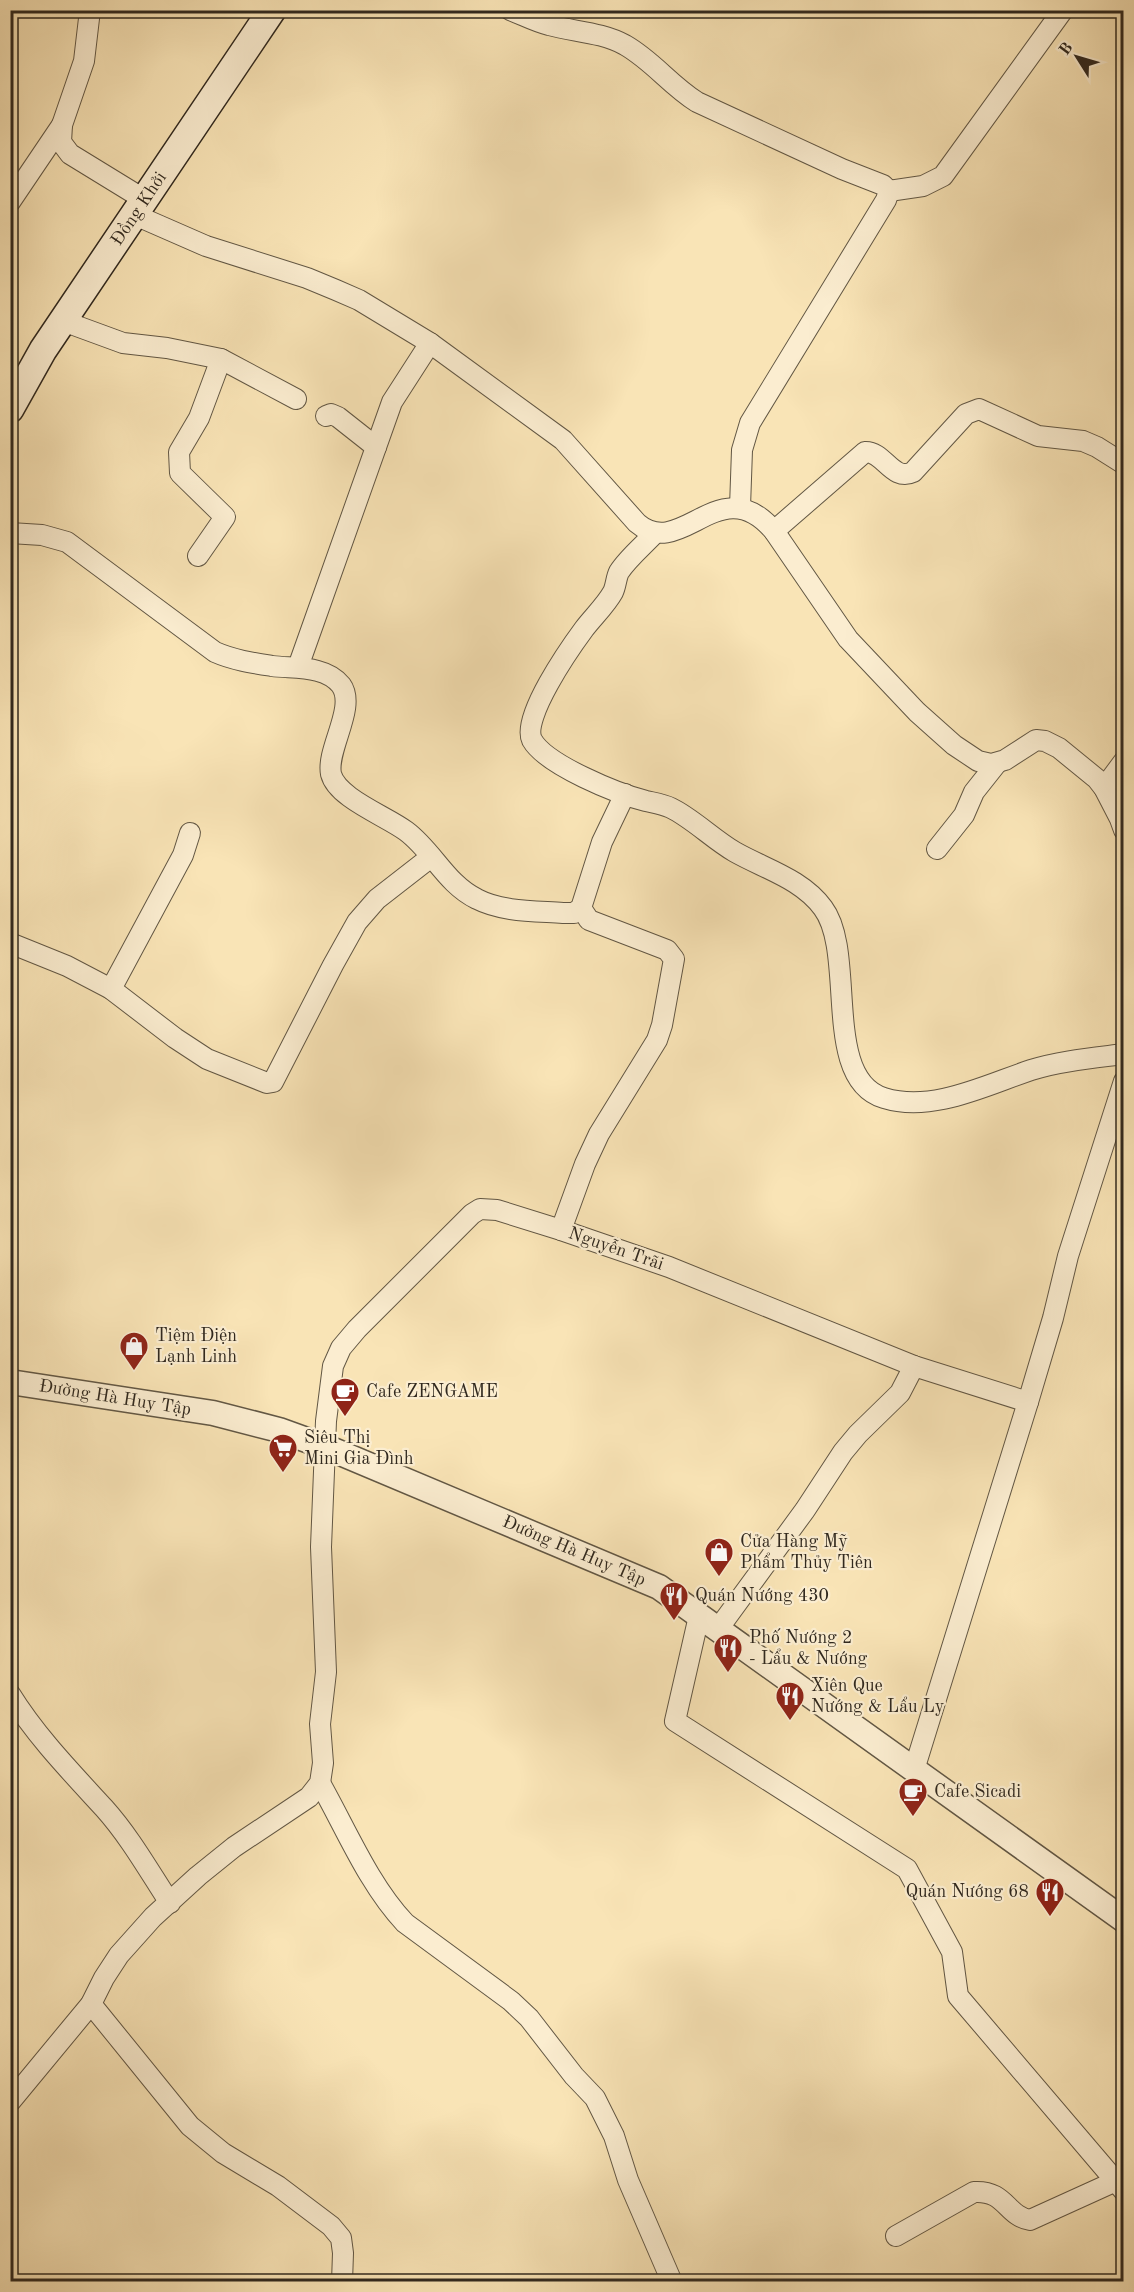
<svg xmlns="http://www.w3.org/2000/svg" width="1134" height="2292" viewBox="0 0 1134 2292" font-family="'Old Standard TT',serif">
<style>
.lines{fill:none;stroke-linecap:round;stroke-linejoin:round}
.minor-casing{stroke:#625744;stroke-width:22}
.tertiary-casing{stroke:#625744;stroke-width:27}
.secondary-casing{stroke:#30281e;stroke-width:30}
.minor{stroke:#fbedd0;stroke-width:20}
.tertiary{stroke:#fbedd0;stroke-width:24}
.secondary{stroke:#fbedd0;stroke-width:27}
.labels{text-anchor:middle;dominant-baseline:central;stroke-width:4.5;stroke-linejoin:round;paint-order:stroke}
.street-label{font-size:18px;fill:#30281e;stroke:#fbedd0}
.poi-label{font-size:18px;fill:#30281e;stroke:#fbedd0;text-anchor:start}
</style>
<rect width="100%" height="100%" fill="#f9e4b6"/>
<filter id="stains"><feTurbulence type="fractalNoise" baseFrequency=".00333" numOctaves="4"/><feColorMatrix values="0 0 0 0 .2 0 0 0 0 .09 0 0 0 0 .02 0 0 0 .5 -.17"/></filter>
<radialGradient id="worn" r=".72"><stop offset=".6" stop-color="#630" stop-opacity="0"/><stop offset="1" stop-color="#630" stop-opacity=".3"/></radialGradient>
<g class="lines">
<g class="minor-casing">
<g id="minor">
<path d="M90,10L84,61L62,125L61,142L70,154L145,200"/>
<path d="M510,10C523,15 536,22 549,25C575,32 601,32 625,45C653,61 670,85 697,102L842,169L883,185L889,191L886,200L750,423L742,450L740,507"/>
<path d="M889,191L923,186L943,176L1063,10"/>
<path d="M10,202L62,125"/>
<path d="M135,215L206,246L307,278L336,290L359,300L430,343L563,440L637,523C682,562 720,467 774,531L848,639L917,712L954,745L978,761L991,764L1005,760L1036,740L1045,741L1059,748L1097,779L1104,788L1120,819L1124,830"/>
<path d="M63,321L123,343L167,348L221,359L296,399"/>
<path d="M326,416L331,414L338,417L376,447"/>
<path d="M774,531L865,452C884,451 892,482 913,472L966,414L979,409L1038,436L1083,441L1097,447L1124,464"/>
<path d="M10,533L42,535L67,542L215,652C233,660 253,663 272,666C294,669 325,665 341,685C357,707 326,749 331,774C337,798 386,816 406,831C433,851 446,884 477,899C502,912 535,911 563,913H574L581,908L602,842L625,794"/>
<path d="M655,533C644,545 628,558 619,572C616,578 616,586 613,592C606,605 593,617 584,629C570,648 521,718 532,740C546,765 618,794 646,801C655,803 663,804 671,808C692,818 714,840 735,852C765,869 802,879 823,908C857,953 821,1079 884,1098C932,1113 986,1085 1031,1070C1060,1061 1093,1058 1124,1054"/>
<path d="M198,556L225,517L180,473L179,452L199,418L221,359"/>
<path d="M298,667L392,402L430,343"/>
<path d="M1104,788L1124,761"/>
<path d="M937,849L964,815L974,792L997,763"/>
<path d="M10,943L67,966L111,989L175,1038L207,1059L267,1083L273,1082L333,965L357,922L377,899L431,857"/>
<path d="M111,989L183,855L190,833"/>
<path d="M561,1230L585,1164L599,1134L657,1040L662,1025L674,959L667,950L589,920L581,908"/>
<path d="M699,1616L675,1721L907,1869L952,1952L958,1996L1124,2191"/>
<path d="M718,1629L805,1510L843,1452L858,1434L900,1393L914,1366"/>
<path d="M10,1694C36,1736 71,1772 104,1808C130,1837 149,1871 170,1903"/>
<path d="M914,1770L1028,1402L1053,1318L1068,1256L1124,1081"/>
<path d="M320,1783C346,1829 369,1885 405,1923L511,2001L529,2018L574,2076L595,2098L614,2136L628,2180L672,2282"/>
<path d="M91,2004L190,2126L223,2153L278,2186L331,2226L341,2238L343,2253L342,2282"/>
<path d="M10,2102L91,2004L104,1978L119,1955L153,1917L198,1876L234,1847L309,1797L320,1783L323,1763L320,1724L326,1672L321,1547L326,1421L333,1366L341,1348L357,1329L472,1214L480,1209L497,1210L561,1230L669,1267L914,1366L1028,1402"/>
<path d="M896,2236L974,2192C1006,2190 1006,2216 1030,2220L1116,2181"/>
</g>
</g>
<g class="tertiary-casing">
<path id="tertiary" d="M10,1382L213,1413L279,1430L326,1447L659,1587L1124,1920"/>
</g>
<g class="secondary-casing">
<path id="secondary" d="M10,409L43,350L272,10"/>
</g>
<use href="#minor" class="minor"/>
<use href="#tertiary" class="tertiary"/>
<use href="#secondary" class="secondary"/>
</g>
<defs>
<g id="shop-pin" transform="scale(1.5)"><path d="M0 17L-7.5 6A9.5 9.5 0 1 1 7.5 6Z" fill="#8f2418" stroke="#fbedd0"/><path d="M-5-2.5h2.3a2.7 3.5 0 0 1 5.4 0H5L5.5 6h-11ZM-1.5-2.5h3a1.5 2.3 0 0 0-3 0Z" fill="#fff"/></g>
<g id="cafe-pin" transform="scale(1.5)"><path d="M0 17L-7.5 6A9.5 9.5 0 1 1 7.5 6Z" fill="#8f2418" stroke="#fbedd0"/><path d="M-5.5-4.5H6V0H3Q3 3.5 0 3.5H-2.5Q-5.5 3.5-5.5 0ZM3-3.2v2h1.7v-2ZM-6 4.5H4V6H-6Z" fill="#fff"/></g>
<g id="supermarket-pin" transform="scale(1.5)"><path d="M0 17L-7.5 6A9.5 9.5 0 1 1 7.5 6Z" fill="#8f2418" stroke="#fbedd0"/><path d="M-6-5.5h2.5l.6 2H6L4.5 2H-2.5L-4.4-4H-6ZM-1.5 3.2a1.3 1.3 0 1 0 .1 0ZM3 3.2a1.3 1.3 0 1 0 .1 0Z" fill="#fff"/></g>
<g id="restaurant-pin" transform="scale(1.5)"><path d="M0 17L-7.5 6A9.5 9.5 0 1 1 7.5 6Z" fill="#8f2418" stroke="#fbedd0"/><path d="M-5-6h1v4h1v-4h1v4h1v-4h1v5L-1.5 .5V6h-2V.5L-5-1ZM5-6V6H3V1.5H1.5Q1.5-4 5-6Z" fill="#fff"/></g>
</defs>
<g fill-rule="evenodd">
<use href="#shop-pin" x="134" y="1346"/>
<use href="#cafe-pin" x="345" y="1392"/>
<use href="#supermarket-pin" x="283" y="1448"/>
<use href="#shop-pin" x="719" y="1552"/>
<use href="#restaurant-pin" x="674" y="1596"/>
<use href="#restaurant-pin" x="728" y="1648"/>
<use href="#restaurant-pin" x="790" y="1696"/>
<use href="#cafe-pin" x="913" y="1792"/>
<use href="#restaurant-pin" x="1050" y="1892"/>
</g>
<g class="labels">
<g class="street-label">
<text transform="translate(139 209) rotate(-56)">Đồng Khởi</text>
<text transform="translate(616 1249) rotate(19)">Nguyễn Trãi</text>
<text transform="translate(115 1398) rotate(9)">Đường Hà Huy Tập</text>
<text transform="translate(574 1551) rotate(23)">Đường Hà Huy Tập</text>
</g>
<g class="poi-label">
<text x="155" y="1336">Tiệm Điện<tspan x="155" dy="21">Lạnh Linh</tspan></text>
<text x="366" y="1392">Cafe ZENGAME</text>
<text x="304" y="1438">Siêu Thị<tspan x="304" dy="21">Mini Gia Đình</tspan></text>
<text x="740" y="1542">Cửa Hàng Mỹ<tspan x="740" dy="21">Phẩm Thủy Tiên</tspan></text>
<text x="695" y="1596">Quán Nướng 430</text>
<text x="749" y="1638">Phố Nướng 2<tspan x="749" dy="21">- Lẩu &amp; Nướng</tspan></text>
<text x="811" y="1686">Xiên Que<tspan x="811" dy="21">Nướng &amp; Lẩu Ly</tspan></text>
<text x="934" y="1792">Cafe Sicadi</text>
<text x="1029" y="1892" text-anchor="end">Quán Nướng 68</text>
</g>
</g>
<rect width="1134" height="2292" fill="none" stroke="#f9e4b6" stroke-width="36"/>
<rect x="12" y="12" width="1110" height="2268" fill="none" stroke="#30281e" stroke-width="3"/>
<rect x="18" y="18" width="1098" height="2256" fill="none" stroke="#30281e" stroke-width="1.5"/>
<g transform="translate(1077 57) rotate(307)" stroke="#fbedd0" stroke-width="4.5" paint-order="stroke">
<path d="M0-4.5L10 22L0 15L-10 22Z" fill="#30281e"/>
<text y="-9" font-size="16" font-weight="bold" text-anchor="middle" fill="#30281e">B</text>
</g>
<rect width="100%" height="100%" filter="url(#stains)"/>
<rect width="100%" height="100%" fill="url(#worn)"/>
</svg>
